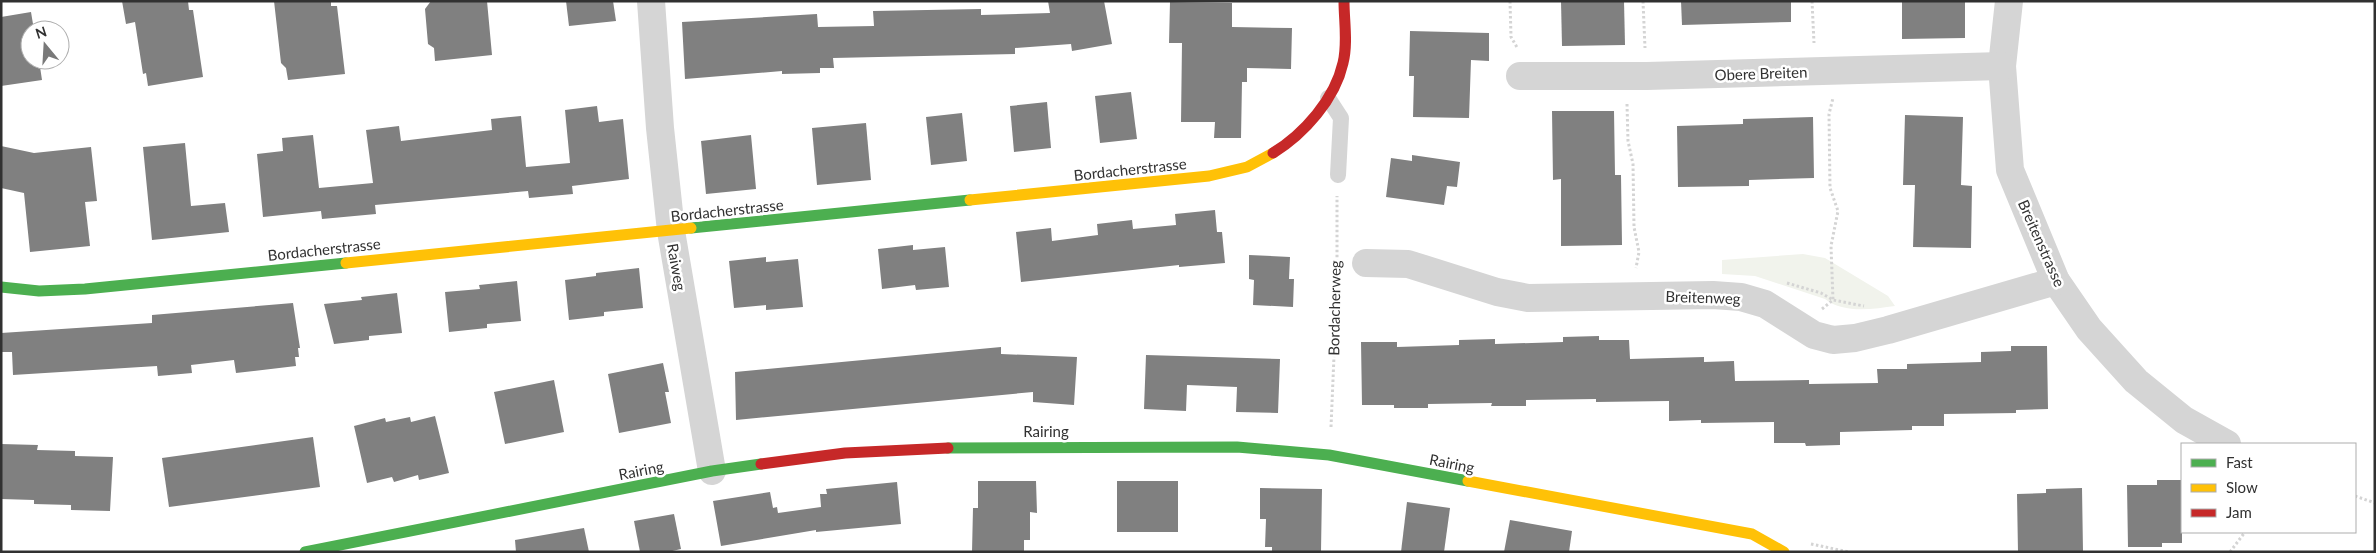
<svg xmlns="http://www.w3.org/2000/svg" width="2376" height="553" viewBox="0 0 2376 553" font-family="Lato,sans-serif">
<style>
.green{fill:#f1f3ec}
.building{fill:#808080}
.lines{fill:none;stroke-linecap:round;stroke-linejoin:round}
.path{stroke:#d4d4d4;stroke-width:3;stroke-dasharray:2.5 2.5;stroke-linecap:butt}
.lane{stroke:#d5d5d5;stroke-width:16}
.street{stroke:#d5d5d5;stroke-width:28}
.fast{stroke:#4caf50;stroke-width:11}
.slow{stroke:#ffc107;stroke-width:11}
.jam{stroke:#c62828;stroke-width:11}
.labels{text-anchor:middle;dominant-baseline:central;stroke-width:5;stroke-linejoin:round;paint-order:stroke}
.street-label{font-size:15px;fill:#313131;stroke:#fff}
</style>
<rect width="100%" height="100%" fill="#fff"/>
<path class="green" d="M1803,254L1825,258L1888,296L1895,306C1873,309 1844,314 1825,299L1755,276L1722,274V260Z"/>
<g class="building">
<path d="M122,1H188L189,10H193L203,77L148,86L146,73L143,74L135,22L126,24Z"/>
<path d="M274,1H331V6H337L345,74L288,80L286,68L281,63Z"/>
<path d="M431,1H487L492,55L435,61L434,48L428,44L425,9Z"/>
<path d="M566,1H613L616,21L569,26Z"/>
<path d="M1048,1H1104L1112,44L1072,51L1071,44L1015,48V54L833,58L834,68H820V73L782,74V71L685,79L682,22L817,14L818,27L874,26L873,11L981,9V15L1050,13Z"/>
<path d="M1561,1H1624L1625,45L1562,46Z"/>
<path d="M1681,1H1791V22L1682,25Z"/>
<path d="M1902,1H1965V38L1902,39Z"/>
<path d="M1170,2L1232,3V27L1292,28L1291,69L1247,68V82H1242L1241,138H1214L1215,122H1181L1182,43H1169Z"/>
<path d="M31,12L34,30H30V60H39L42,80L1,86V17Z"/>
<path d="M1410,31L1489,33V61L1471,60L1469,118L1413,117L1414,76H1409Z"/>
<path d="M1131,92L1137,139L1100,143L1095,96Z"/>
<path d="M1047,102L1051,148L1014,152L1010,106Z"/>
<path d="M597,106L599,122L623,119L629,179L572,186L573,194L529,198L528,191L375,205L376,214L322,219L321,211L263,217L257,154L283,151L282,138L313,135L319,188L373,183L366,130L399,126L401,141L492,130L491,119L521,116L526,167L570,163L565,110Z"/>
<path d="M1552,111H1614L1615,175H1621L1622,245L1561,246V179L1553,180Z"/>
<path d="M962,113L967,161L931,165L926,117Z"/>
<path d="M1905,115L1963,117L1961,185L1972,186L1971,248L1913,247L1915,185H1903Z"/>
<path d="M1813,117L1814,178L1749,180V186L1678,187L1677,126L1743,124V119Z"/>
<path d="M866,123L871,180L817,185L812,128Z"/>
<path d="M751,135L756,189L706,194L701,141Z"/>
<path d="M185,143L191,206L225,203L229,232L152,240L143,147Z"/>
<path d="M1,146L34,153L91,147L97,201L85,202L90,246L30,252L24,193L1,188Z"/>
<path d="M1412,155L1460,162L1457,187L1447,186L1444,205L1386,197L1391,158L1412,161Z"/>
<path d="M1215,210L1217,232H1222L1225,263L1179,267V265L1021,282L1016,232L1051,228L1052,241L1098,235L1097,224L1132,220L1133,229L1176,225L1175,214Z"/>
<path d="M913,245V250L945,247L949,287L916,290L915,285L882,289L878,249Z"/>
<path d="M1249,255L1290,257L1289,279H1294L1293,307L1253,305L1254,280L1249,279Z"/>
<path d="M766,257V262L798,259L803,307L766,310V305L734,308L729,261Z"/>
<path d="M639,268L643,308L604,312V316L569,320L565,280L596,276V273Z"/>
<path d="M517,281L521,321L487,324V328L449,332L445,292L480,289L479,285Z"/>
<path d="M397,293L402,333L369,336V340L334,344L324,304L362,300L361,297Z"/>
<path d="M293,303L300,348H298L299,357H295L296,366L236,373L234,360L191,365L192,373L158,376L157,366L13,375L12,352H1V333L152,323V315Z"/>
<path d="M1599,336V340H1629L1630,359L1704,357V362L1734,361L1735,381L1809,380V384L1878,383L1877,369H1907V364L1981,362V352L2011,351V346H2047L2048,409L2016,410V413L1944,414V426H1912V430L1840,432V445L1806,446L1805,443H1774V422L1701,423V420L1669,421V401L1596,402V399L1526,400V406H1491L1492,403L1428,404V408H1394V405H1362L1361,342H1397V347L1459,345V340L1495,339V344L1563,342V337Z"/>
<path d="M1001,347V354L1077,357L1074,405L1033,402V392L736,420L735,372Z"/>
<path d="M1146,355L1280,359L1278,413L1236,412L1237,387L1187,385L1186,411L1144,409Z"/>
<path d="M663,363L669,392H665L671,423L619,433L608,374Z"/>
<path d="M554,380L564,432L505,444L494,392Z"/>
<path d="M435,416L449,473L419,480L418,475L394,482L392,477L367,483L354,426L385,418L386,422L410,417L411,422Z"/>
<path d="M313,437L320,487L169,507L162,458Z"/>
<path d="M1,444L38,445L37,450L75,451V456L113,457L110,511L71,510V505L34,504V500L1,499Z"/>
<path d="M2157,480H2182V543H2162V547H2128L2127,485H2157Z"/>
<path d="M978,481H1036L1037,513L1030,512V540H1024V552H972L973,508H978Z"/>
<rect x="1117" y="481" width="61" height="51"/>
<path d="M897,482L901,524L816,532V530L721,546L713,501L770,492L773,508L777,507L778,513L821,507L820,494H827L826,489Z"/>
<path d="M1260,488L1322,489L1321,552H1272V547H1265L1266,519H1260Z"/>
<path d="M2082,488L2083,551L2018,552L2017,494L2046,493V489Z"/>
<path d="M1407,502L1450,508L1444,552H1401Z"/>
<path d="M674,514L681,549L668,552H640L634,521Z"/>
<path d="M1510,520L1572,531L1569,552H1504Z"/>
<path d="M584,528L589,552H516L515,540Z"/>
</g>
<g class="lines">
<g class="path">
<path d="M1510,1L1511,37L1518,49"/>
<path d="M1643,1L1645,48"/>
<path d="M1812,1L1814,43"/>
<path d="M1627,104L1628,141L1633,164L1634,227L1639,252L1636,268"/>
<path d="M1787,283L1821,293L1833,300L1864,306"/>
<path d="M1822,309L1833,300L1831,246L1838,211L1830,188L1829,114L1833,98"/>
<path d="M1331,427L1337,285V196"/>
<path d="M2355,496L2375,503"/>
<path d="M1811,544L1849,552"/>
<path d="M2230,552L2245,532"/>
</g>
<path class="lane" d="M1328,98L1341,118L1338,175"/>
<g class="street">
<path d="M651,1L660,128L671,231L712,471"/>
<path d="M2009,1L2002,66L2010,170L2056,281L2089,329L2136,381L2184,420L2227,444"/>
<path d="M1520,76H1647L2002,66"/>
<path d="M1366,263L1408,264L1497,292L1528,298L1713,295L1741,297L1765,304L1814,335L1833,340L1855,338L1888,330L2056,281"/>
</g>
<g class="fast">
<path d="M691,228L970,200"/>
<path d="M1,287L39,291L85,289L346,263"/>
<path d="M948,448L1237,447L1329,455L1468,481"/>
<path d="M305,552L712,471L761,464"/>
</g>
<g class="slow">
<path d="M970,200L1209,176L1247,167L1273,153"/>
<path d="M346,263L691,228"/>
<path d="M1468,481L1752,534L1784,552"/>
</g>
<g class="jam">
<path d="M1273,153C1304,134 1335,99 1343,63C1348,43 1344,21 1344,1"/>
<path d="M761,464L845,453L948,448"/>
</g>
</g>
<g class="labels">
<g class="street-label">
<text transform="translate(1761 73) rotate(-2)">Obere Breiten</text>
<text transform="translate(1130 169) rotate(-6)">Bordacherstrasse</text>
<text transform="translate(727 210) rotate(-6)">Bordacherstrasse</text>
<text transform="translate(2042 243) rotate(66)">Breitenstrasse</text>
<text transform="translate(324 249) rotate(-6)">Bordacherstrasse</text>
<text transform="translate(677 267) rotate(80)">Raiweg</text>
<text transform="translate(1703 297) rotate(2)">Breitenweg</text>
<text transform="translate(1334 308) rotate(-89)">Bordacherweg</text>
<text x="1046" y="431">Rairing</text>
<text transform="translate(1452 463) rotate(11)">Rairing</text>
<text transform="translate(641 470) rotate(-11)">Rairing</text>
</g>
</g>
<rect width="2376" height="553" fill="none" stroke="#313131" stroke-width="5"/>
<rect x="2181" y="443" width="175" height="90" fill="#ffffff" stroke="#adadad"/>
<rect x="2191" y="459" width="25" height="8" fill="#4caf50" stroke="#adadad"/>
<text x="2226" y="468" font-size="15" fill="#313131">Fast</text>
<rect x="2191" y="484" width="25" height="8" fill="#ffc107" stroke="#adadad"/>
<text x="2226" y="493" font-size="15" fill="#313131">Slow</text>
<rect x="2191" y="509" width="25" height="8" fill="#c62828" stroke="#adadad"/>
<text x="2226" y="518" font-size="15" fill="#313131">Jam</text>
<g transform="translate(45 45) rotate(342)"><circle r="24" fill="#ffffff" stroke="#adadad"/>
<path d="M0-4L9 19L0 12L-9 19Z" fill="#797979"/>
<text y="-8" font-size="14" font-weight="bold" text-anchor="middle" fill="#313131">N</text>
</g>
</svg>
